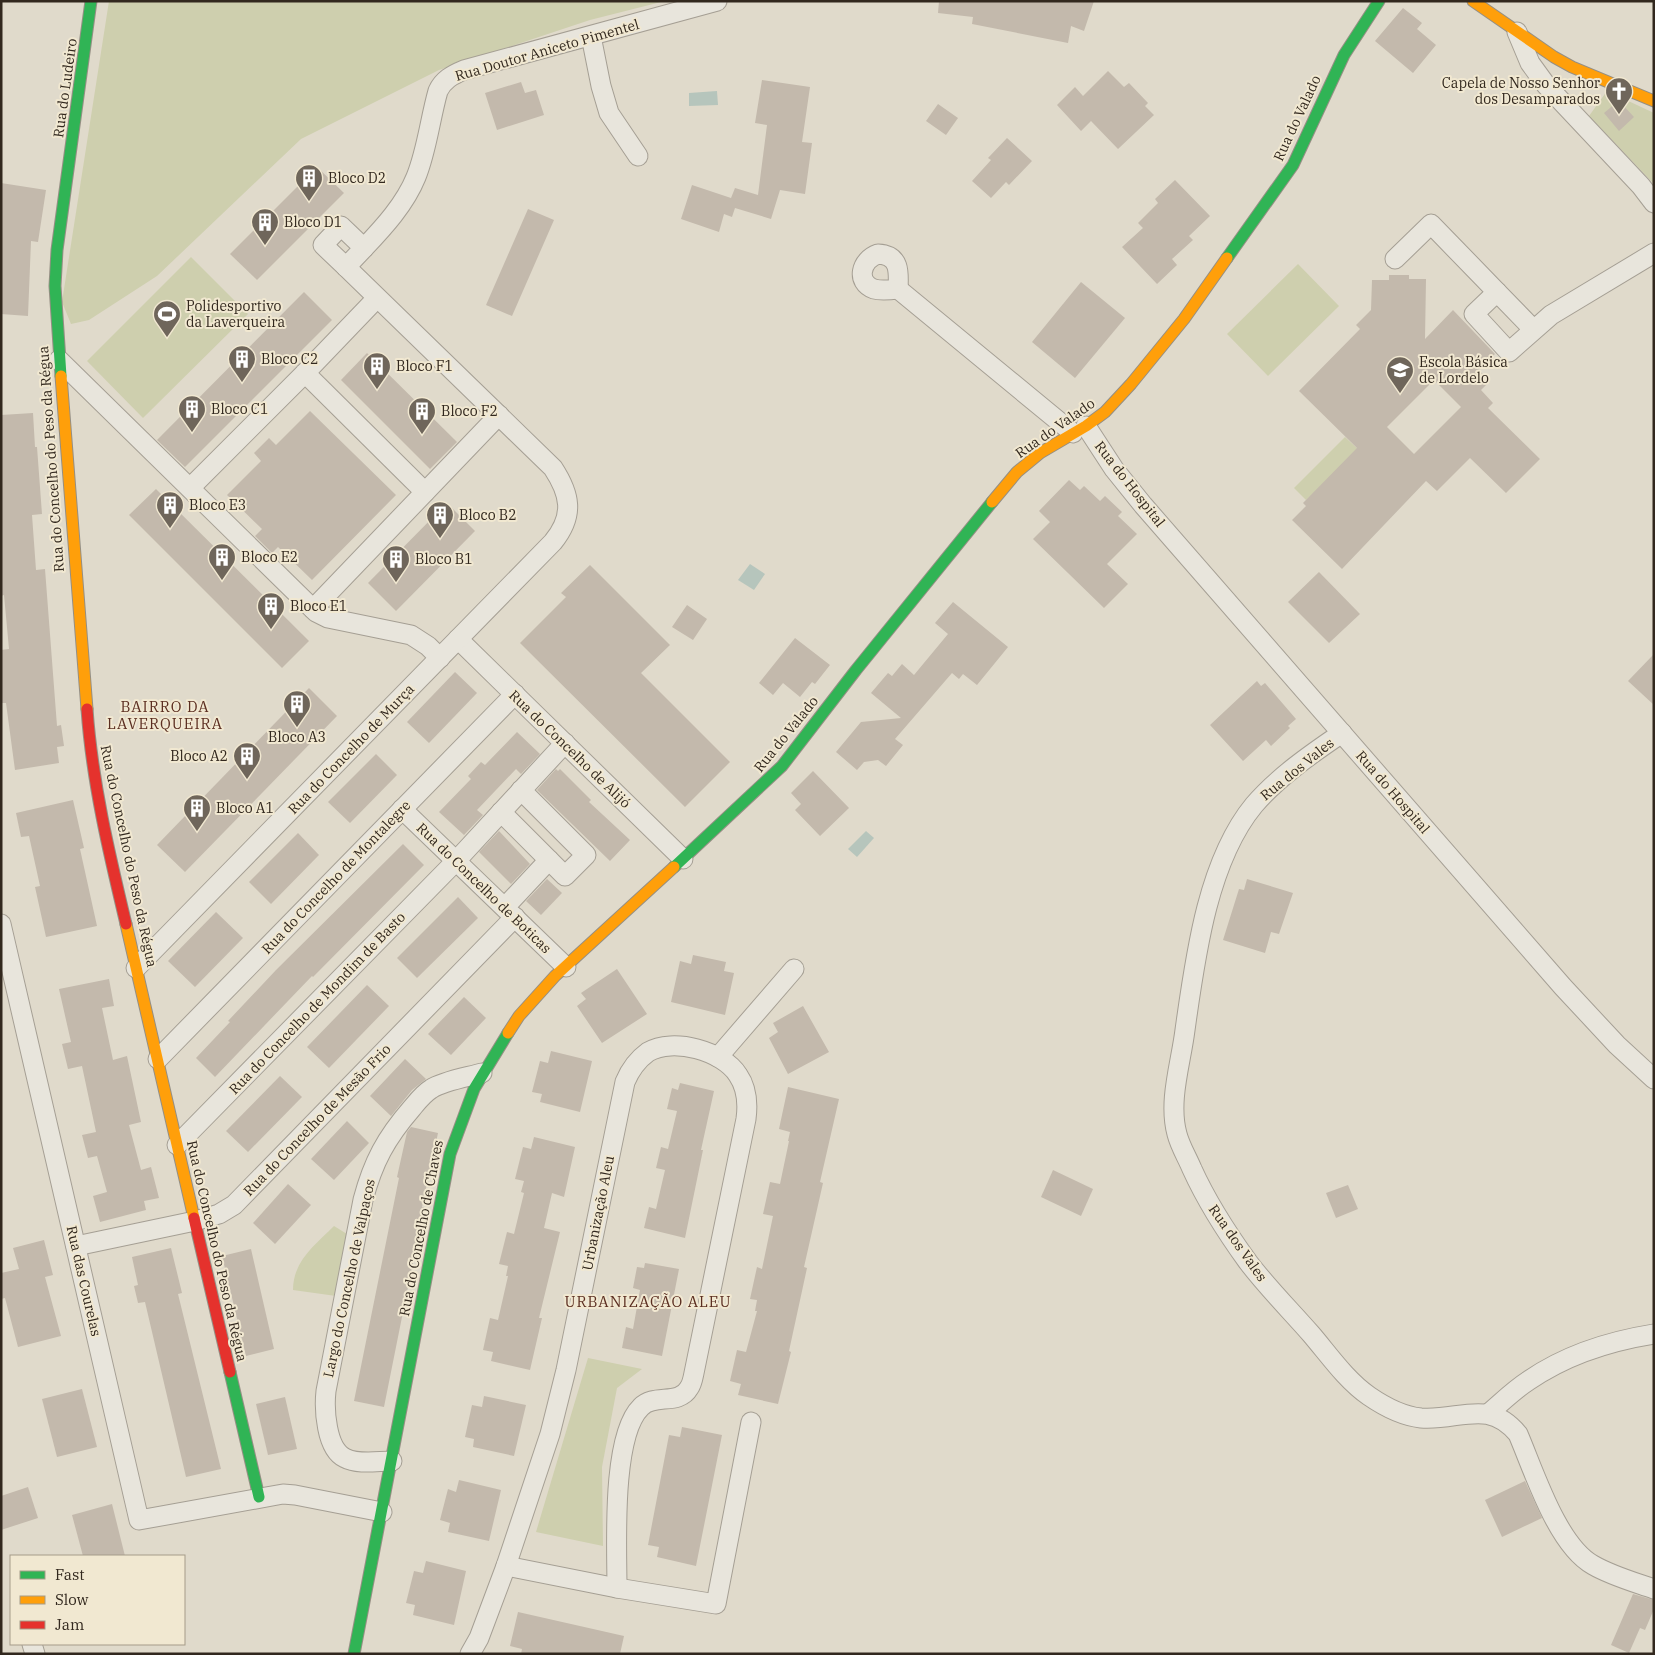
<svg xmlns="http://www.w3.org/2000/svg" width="1655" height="1655" viewBox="0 0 1655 1655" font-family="'IBM Plex Serif',serif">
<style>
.green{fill:#cecfae}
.water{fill:#b6c5bc}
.building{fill:#c3b9ac;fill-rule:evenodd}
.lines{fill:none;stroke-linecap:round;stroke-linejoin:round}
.street-casing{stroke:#a59f94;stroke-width:21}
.fast-casing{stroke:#958f84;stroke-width:13}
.slow-casing{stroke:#958f84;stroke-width:13}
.jam-casing{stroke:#958f84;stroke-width:13}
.street{stroke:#e8e5dc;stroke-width:19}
.fast{stroke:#30b455;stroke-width:11}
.slow{stroke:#ff9f0a;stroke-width:11}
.jam{stroke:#e5322d;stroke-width:11}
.labels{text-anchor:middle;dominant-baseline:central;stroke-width:4;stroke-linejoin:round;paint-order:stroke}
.street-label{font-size:14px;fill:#32281e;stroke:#f1e8d1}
.poi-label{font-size:14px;fill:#32281e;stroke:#f1e8d1;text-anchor:start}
.neighbourhood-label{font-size:15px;letter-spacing:1px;fill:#5b2e21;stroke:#f1e8d1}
</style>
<rect width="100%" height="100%" fill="#e0dacb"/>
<g class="green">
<path d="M109,1H665L590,20L439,70L301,139L157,276L89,320L71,324L62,302Z"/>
<path d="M1607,91L1654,113V184L1589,116Z"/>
<path d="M191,257L248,314L143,418L87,361Z"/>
<path d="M1298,264L1339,306L1268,376L1227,334Z"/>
<path d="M1345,437L1360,451L1306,500L1294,488Z"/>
<path d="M334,1226L347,1234L336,1296L293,1290C293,1261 315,1245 334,1226Z"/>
<path d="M588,1358L642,1369L617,1388L602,1467L603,1546L536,1532Z"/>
</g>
<g class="water">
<path d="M717,91L718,105L689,106V93Z"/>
<path d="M750,564L765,574L754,590L738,580Z"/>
<path d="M866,831L874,838L857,857L848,849Z"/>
</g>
<g class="building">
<path d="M939,1H1094L1084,31L1071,26L1068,43L972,24L973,17L938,13Z"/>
<path d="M1403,8L1422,23L1417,29L1436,45L1413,73L1375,41Z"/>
<path d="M1108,71L1124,87L1129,83L1148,103L1145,106L1154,115L1118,149L1091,121L1081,131L1057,105L1075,87L1083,96Z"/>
<path d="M762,80L810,87L802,142L812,143L805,194L780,190L771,219L735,208L732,217L724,214L719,232L681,219L692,185L731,198L735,188L758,195L767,125L755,123Z"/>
<path d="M521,82L525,93L536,90L544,115L497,130L485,93Z"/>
<path d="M1617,102L1622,104L1634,117L1619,131L1604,113Z"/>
<path d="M938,104L958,118L946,135L926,121Z"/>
<path d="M1007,138L1032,161L1009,185L1006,182L991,198L972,181L991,160L988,158Z"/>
<path d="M317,167L344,193L257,280L230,254Z"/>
<path d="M1175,180L1210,216L1189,236L1193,240L1172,259L1177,265L1157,284L1122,247L1143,228L1138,223L1158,203L1155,199Z"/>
<path d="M1,183L46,190L38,242L31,241L28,316L1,314Z"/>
<path d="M528,209L554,220L512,316L486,305Z"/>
<path d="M1389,275H1409V279H1426L1425,339L1453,310L1495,354L1479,370L1490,381L1481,390L1493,403L1488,408L1540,459L1506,493L1470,458L1437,491L1426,481L1342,569L1292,520L1306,506L1303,503L1357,448L1299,391L1360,329L1356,325L1371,310L1372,280H1389ZM1434,380L1461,407L1414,454L1387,427Z"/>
<path d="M1081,282L1125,318L1075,378L1032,342Z"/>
<path d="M304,292L332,320L185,467L157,440Z"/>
<path d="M367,353L457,442L430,469L341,380Z"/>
<path d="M310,411L396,495L312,580L278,547L272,553L255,536L262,529L227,495L261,461L254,453L269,438L276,445Z"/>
<path d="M33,413L35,447H37L42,514L32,515L36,570L45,569L57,726L61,725L64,746L57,747L59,763L15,770L6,703H1V650L9,649L4,595L1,596V415Z"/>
<path d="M1069,480L1080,490L1084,486L1100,501L1105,496L1122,512L1118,516L1137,534L1107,564L1128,584L1104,608L1033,539L1050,522L1039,511Z"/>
<path d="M156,489L309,641L282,668L129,515Z"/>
<path d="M447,503L475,531L396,611L368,583Z"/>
<path d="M590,565L670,645L641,673L730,762L685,807L520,643L566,597L561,593Z"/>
<path d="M1319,572L1360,614L1329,643L1288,602Z"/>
<path d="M953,602L1008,647L977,685L963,674L959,679L952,673L895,739L903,745L886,766L878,760L864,762L857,770L836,752L861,722L901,718L871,693L888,673L892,676L902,664L914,675L948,634L935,623Z"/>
<path d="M687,605L707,619L693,640L672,627Z"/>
<path d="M795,638L830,665L815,684L812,682L800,697L783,683L773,695L759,683Z"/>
<path d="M1654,654V705L1628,681Z"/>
<path d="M455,672L477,693L429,743L407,722Z"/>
<path d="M1257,681L1261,686L1265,683L1296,719L1288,726L1290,728L1271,746L1266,740L1243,761L1210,725Z"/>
<path d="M309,688L337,716L185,872L157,845Z"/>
<path d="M517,732L540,754L521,774L516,769L477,810L483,815L464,835L439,812L471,779L468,776L481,762L485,765Z"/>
<path d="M376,754L397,775L350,823L328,802Z"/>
<path d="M556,769L558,771L560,769L591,800L589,802L630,840L610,861L537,790Z"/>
<path d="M813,771L849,808L820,836L795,810L801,804L791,793Z"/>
<path d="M73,800L84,848L80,849L97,926L46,937L35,887L40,886L29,836L21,837L16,813Z"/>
<path d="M499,831L530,864L511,884L479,852Z"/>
<path d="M298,833L319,855L271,904L249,882Z"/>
<path d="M403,844L424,865L313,977L312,976L215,1077L196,1058L230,1022L228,1021L276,970Z"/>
<path d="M547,879L562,893L541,915L526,901Z"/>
<path d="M1247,879L1293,893L1279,934L1271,932L1265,953L1223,940L1239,889L1244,890Z"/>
<path d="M458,897L478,918L417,978L397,958Z"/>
<path d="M216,912L243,938L195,987L168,961Z"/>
<path d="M693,955L726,962L724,971L734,973L725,1015L671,1002L680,961L691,964Z"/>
<path d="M617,969L647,1014L602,1043L577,1006L586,999L581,993Z"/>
<path d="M109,979L114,1006L102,1008L113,1060L127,1056L141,1122L129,1125L141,1170L151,1167L159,1198L144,1201L146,1210L100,1222L93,1196L107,1192L97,1156L88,1158L82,1135L96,1132L82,1066L68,1069L62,1044L71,1042L59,989Z"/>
<path d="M367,985L389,1006L329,1068L307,1047Z"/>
<path d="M464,997L486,1018L451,1055L428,1034Z"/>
<path d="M803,1006L829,1052L788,1074L769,1038L778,1032L773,1023Z"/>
<path d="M551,1051L592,1061L580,1112L540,1102L542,1094L532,1092L540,1061L548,1063Z"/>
<path d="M405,1059L426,1079L412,1090L391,1116L370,1096Z"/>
<path d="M280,1076L302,1097L248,1152L226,1131Z"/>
<path d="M680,1083L714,1091L701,1150H703L685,1238L644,1228L649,1207L656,1209L665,1170L656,1168L661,1147L668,1149L677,1111L667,1109L672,1088L678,1090Z"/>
<path d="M788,1087L839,1099L820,1182L823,1183L804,1267L807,1268L789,1351L791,1352L778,1404L738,1395L741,1384L730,1381L737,1350L746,1352L757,1311H755L757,1300L750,1299L757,1267L762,1269L773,1216L763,1214L770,1182L780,1184L789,1141H788L790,1132L779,1129Z"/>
<path d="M347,1121L369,1143L334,1180L311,1159Z"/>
<path d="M411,1127L438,1133L422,1207H424L384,1407L354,1401L399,1178L397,1177L407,1132Z"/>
<path d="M534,1137L575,1147L564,1197L552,1193L544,1228L560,1232L539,1318H542L530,1370L491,1361L493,1352L483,1350L490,1318L498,1320L508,1276H506L508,1266L499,1264L507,1232L514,1234L524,1193L521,1192L524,1181L515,1179L523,1147L531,1149Z"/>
<path d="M1053,1170L1093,1189L1081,1216L1041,1197Z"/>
<path d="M288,1184L311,1205L275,1244L253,1223Z"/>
<path d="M1348,1185L1358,1209L1336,1218L1326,1193Z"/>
<path d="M44,1240L53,1275L45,1277L61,1336L18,1347L5,1298L1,1299V1273L19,1269L13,1248Z"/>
<path d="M171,1248L182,1293L178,1294L221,1469L186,1477L145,1302L138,1303L134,1286L138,1285L132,1257Z"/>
<path d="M251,1249L274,1349L246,1356L222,1256Z"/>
<path d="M645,1263L679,1269L662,1356L622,1348L626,1327L633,1329L640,1290L633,1288L637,1267L644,1268Z"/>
<path d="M82,1389L97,1447L57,1457L42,1399Z"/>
<path d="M484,1396L526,1405L514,1456L473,1447L474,1439L465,1437L472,1405L482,1407Z"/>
<path d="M285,1397L297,1449L268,1455L256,1404Z"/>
<path d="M682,1427L722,1435L696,1566L657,1557L659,1547L648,1545L669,1435L680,1437Z"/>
<path d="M459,1480L501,1490L489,1541L448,1532L450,1523L440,1520L448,1489L456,1492Z"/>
<path d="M1525,1481L1542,1518L1502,1537L1485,1500Z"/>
<path d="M28,1487L38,1518L1,1530V1496Z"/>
<path d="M112,1504L125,1556H83L72,1515Z"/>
<path d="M426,1561L466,1571L454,1625L413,1615L415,1605L406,1603L414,1571L423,1573Z"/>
<path d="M1633,1594L1654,1600V1609L1645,1630L1640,1628L1629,1653L1611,1645Z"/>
<path d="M518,1612L624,1636L620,1654H521L522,1649L510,1646Z"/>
</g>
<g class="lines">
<g class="street-casing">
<g id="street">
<path d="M1517,32L1530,63L1546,85L1641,186L1654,203"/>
<path d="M591,36L601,86L609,113L638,156"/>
<path d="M341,226L364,248L346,267L323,245Z"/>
<path d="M364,248C384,227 405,204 416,177C427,150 430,119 438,91C443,80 452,75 464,70L717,1"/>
<path d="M878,254C900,255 899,272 898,289C890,290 881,291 874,289C855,282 861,260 878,254Z"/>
<path d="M1395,259L1431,224L1497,292"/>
<path d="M898,289L1073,433"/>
<path d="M1533,329L1497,292L1474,314L1509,352L1551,315L1654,253"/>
<path d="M59,360L316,612L328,618L411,635L428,646L440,658"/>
<path d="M305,373L425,492"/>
<path d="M1086,426L1114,469L1143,505L1563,987L1617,1045L1654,1079"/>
<path d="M190,488L305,373L377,298"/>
<path d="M313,609L499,415"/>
<path d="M458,639L683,859"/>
<path d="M1342,733C1311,754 1278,777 1254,805C1207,862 1195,959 1185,1030C1181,1063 1168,1101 1177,1134C1180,1146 1187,1157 1192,1169C1207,1202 1227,1233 1248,1262C1267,1287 1290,1310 1311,1334C1329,1355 1346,1380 1369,1396C1385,1407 1402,1416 1421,1418C1460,1421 1488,1398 1518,1434C1534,1471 1557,1545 1593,1565C1612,1576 1634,1582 1654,1589"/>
<path d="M402,809L566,967"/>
<path d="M501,812L565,876L586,855L521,790"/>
<path d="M505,907L549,860"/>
<path d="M1,924L139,1520L283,1494L295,1495L382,1512"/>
<path d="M136,968L553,542C575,515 570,494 553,468L346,267"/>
<path d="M718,1057L794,969"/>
<path d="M158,1059L515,694"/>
<path d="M177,1145L456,861L565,743"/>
<path d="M76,1246L195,1221L219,1214L234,1205L515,917"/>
<path d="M1489,1413C1502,1402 1514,1390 1528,1381C1564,1356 1610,1341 1654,1334"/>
<path d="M392,1461C378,1461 358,1465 345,1458C326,1449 324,1409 326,1391L363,1200C373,1162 386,1138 412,1108C417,1102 423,1094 431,1089C443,1081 468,1077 482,1073"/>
<path d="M506,1566L617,1588L716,1604L751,1422"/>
<path d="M32,1644L35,1654"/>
<path d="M470,1654L479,1638L506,1566L550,1434L566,1370L625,1082C630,1070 637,1060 648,1052C673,1037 723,1051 738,1075C747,1088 748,1104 746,1119L694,1373C693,1378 692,1384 689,1388C679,1406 654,1393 641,1407C611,1436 617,1547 617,1588"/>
</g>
</g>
<g class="fast-casing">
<g id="fast">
<path d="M1227,258L1293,165L1344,55L1379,1"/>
<path d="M61,376L55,286L57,250L91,1"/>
<path d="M674,867L782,766L856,670L992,502"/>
<path d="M230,1372L259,1497"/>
<path d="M354,1654L450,1154L474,1089L508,1033"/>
</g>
</g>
<g class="slow-casing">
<g id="slow">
<path d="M1473,1L1554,57L1572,67L1654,101"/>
<path d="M61,376L87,709"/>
<path d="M992,502L1017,472L1040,453L1086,426L1105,412L1131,384L1184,319L1227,258"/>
<path d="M126,924L194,1218"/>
<path d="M508,1033L519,1016L555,976L674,867"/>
</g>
</g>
<g class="jam-casing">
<g id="jam">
<path d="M87,709C92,781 109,853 126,924"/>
<path d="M194,1218L230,1372"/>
</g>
</g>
<use href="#street" class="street"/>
<use href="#fast" class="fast"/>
<use href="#slow" class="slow"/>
<use href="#jam" class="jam"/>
</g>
<defs>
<g id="church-pin" transform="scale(1.4375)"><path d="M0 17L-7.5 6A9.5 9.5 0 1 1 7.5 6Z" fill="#6f665b" stroke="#f1e8d1"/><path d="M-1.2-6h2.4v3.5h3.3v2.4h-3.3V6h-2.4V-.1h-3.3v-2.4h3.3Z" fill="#fff"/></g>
<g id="building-pin" transform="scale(1.4375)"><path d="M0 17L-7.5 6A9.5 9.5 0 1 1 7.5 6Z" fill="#6f665b" stroke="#f1e8d1"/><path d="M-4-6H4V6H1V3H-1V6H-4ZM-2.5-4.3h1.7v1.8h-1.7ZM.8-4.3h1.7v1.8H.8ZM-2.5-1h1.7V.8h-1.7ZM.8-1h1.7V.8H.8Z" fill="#fff"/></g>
<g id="stadium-pin" transform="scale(1.4375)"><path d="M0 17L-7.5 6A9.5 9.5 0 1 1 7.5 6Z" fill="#6f665b" stroke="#f1e8d1"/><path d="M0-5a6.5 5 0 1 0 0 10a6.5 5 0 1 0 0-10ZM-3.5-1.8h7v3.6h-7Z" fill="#fff"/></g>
<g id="school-pin" transform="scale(1.4375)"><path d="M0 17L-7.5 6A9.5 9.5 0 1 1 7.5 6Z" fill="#6f665b" stroke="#f1e8d1"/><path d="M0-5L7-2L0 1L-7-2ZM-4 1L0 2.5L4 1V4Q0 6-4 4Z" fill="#fff"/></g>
</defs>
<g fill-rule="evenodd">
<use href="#church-pin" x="1619" y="91"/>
<use href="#building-pin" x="309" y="178"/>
<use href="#building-pin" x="265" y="222"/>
<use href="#stadium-pin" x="167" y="314"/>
<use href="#building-pin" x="242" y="359"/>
<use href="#building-pin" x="377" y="366"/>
<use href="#school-pin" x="1400" y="370"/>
<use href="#building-pin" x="192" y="409"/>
<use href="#building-pin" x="422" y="411"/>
<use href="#building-pin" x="170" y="505"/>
<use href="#building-pin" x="440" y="515"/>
<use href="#building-pin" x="222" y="557"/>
<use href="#building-pin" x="396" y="559"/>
<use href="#building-pin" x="271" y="606"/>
<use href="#building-pin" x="297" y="704"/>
<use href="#building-pin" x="247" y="756"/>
<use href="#building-pin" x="197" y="808"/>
</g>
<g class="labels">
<g class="street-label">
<text transform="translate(547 50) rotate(-16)">Rua Doutor Aniceto Pimentel</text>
<text transform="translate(65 88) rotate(-82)">Rua do Ludeiro</text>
<text transform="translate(1297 118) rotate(-65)">Rua do Valado</text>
<text transform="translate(1055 428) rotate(-35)">Rua do Valado</text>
<text transform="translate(51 459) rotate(-94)">Rua do Concelho do Peso da Régua</text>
<text transform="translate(1130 484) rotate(52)">Rua do Hospital</text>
<text transform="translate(786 734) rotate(-51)">Rua do Valado</text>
<text transform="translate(351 749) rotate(-46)">Rua do Concelho de Murça</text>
<text transform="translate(570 749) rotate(44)">Rua do Concelho de Alijó</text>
<text transform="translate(1297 769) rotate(-39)">Rua dos Vales</text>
<text transform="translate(1393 792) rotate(49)">Rua do Hospital</text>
<text transform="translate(129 856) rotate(78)">Rua do Concelho do Peso da Régua</text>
<text transform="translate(336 877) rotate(-46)">Rua do Concelho de Montalegre</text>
<text transform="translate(484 888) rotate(44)">Rua do Concelho de Boticas</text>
<text transform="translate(317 1003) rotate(-46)">Rua do Concelho de Mondim de Basto</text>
<text transform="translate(317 1120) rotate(-46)">Rua do Concelho de Mesão Frio</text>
<text transform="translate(598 1213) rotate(-79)">Urbanização Aleu</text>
<text transform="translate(421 1228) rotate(-79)">Rua do Concelho de Chaves</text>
<text transform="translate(1238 1243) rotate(55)">Rua dos Vales</text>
<text transform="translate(217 1251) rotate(77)">Rua do Concelho do Peso da Régua</text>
<text transform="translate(349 1278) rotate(-78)">Largo do Concelho de Valpaços</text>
<text transform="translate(84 1281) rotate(77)">Rua das Courelas</text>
</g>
<g class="poi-label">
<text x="1600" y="83" text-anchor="end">Capela de Nosso Senhor<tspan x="1600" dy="16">dos Desamparados</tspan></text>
<text x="328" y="178">Bloco D2</text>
<text x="284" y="222">Bloco D1</text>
<text x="186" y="306">Polidesportivo<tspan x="186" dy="16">da Laverqueira</tspan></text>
<text x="261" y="359">Bloco C2</text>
<text x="1419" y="362">Escola Básica<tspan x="1419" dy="16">de Lordelo</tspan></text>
<text x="396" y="366">Bloco F1</text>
<text x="211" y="409">Bloco C1</text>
<text x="441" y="411">Bloco F2</text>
<text x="189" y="505">Bloco E3</text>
<text x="459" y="515">Bloco B2</text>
<text x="241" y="557">Bloco E2</text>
<text x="415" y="559">Bloco B1</text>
<text x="290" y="606">Bloco E1</text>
<text x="297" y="737" text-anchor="middle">Bloco A3</text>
<text x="228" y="756" text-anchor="end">Bloco A2</text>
<text x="216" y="808">Bloco A1</text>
</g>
<g class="neighbourhood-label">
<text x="165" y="706">BAIRRO DA<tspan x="165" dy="17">LAVERQUEIRA</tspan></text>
<text x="648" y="1301">URBANIZAÇÃO ALEU</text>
</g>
</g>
<rect width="1655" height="1655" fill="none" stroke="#32281e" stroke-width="5"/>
<rect x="10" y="1555" width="175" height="90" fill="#f1e8d1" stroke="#a59b89"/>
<rect x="20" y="1571" width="25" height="8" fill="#30b455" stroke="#a59b89"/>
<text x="55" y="1580" font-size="15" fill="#32281e">Fast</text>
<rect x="20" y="1596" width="25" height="8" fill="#ff9f0a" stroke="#a59b89"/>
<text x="55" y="1605" font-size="15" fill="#32281e">Slow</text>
<rect x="20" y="1621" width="25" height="8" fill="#e5322d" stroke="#a59b89"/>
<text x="55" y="1630" font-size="15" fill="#32281e">Jam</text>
</svg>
